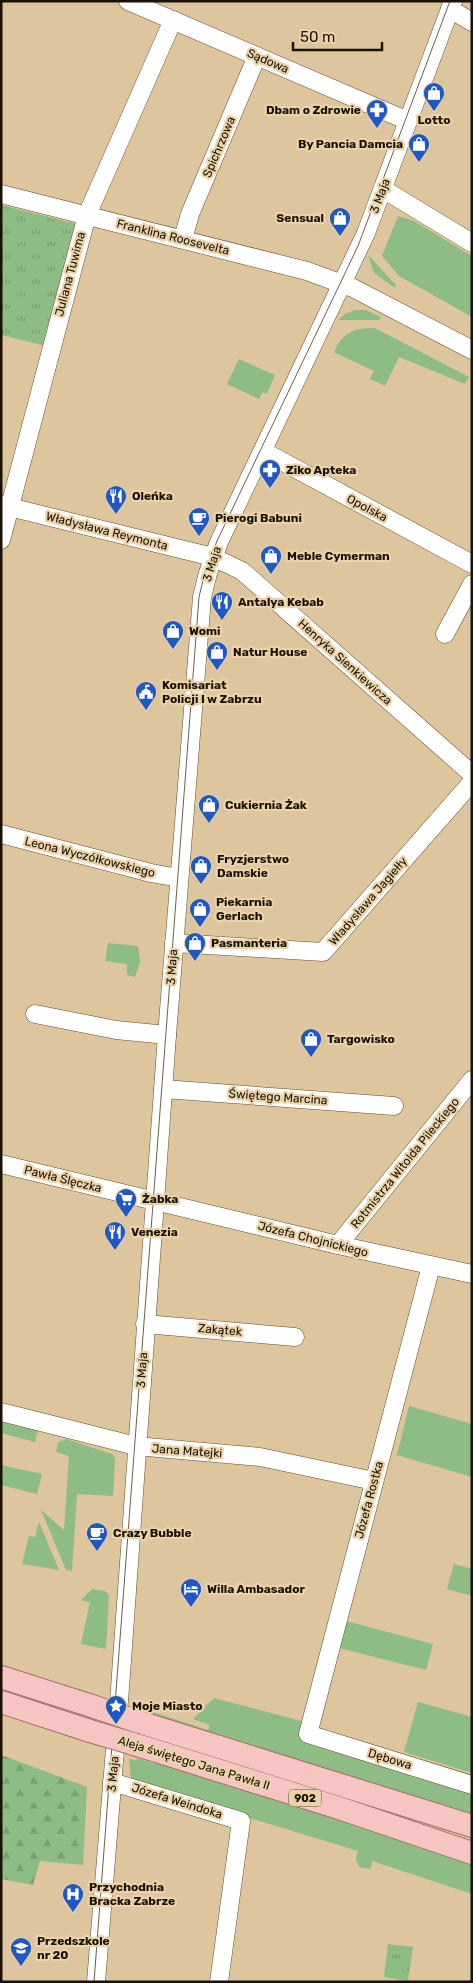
<svg xmlns="http://www.w3.org/2000/svg" width="473" height="1983" viewBox="0 0 473 1983" font-family="Rubik,sans-serif">
<style>
.grass{fill:#8dbc85}
.forest{fill:url(#forest-firs)}
.park{fill:url(#park-tufts)}
.lines{fill:none;stroke-linecap:round;stroke-linejoin:round}
.minor-casing{stroke:#624e29;stroke-width:19}
.major-casing{stroke:#a56d66;stroke-width:24}
.minor{stroke:#fff;stroke-width:18}
.major{stroke:#f6c5c3;stroke-width:22}
.tram{stroke:#6e5f46;stroke-width:1}
.major-bridge-casing{stroke:#a56d66;stroke-width:24;stroke-linecap:butt}
.major-bridge{stroke:#f6c5c3;stroke-width:22}
.labels{text-anchor:middle;dominant-baseline:central;stroke-width:4.5;stroke-linejoin:round;paint-order:stroke}
.shield{fill:#ead2aa;stroke:#584b35;stroke-width:1}
.shield-label{font-size:11px;font-weight:bold;fill:#191103}
.street-label{font-size:12px;fill:#191103;stroke:#ead2aa}
.poi-label{font-size:12px;font-weight:bold;fill:#191103;stroke:#ead2aa;text-anchor:start}
</style>
<defs>
<pattern id="forest-firs" width="22" height="20" patternUnits="userSpaceOnUse" patternTransform="scale(1.25)"><rect width="22" height="20" fill="#8dbc85"/><path d="M5 1l3.5 6h-7zM16 11l3.5 6h-7z" fill="#79a171"/></pattern>
<pattern id="park-tufts" width="24" height="20" patternUnits="userSpaceOnUse" patternTransform="scale(1.25)"><rect width="24" height="20" fill="#8dbc85"/><path d="M3 7l-1-3M5 7V3M7 7l1-3M15 17l-1-3M17 17v-4M19 17l1-3" fill="none" stroke="#79a171"/></pattern>
</defs>
<rect width="100%" height="100%" fill="#ddc59d"/>
<g class="grass">
<path d="M398,216L414,221L472,256V317L399,276L382,256Z"/>
<path d="M368,255L396,285L395,288L374,273Z"/>
<path d="M355,310H366L381,317L379,320H338L345,314Z"/>
<path d="M375,328L469,377L465,384L399,357L385,386L370,379L374,371L334,352C343,332 354,328 375,328Z"/>
<path d="M239,359L275,375L267,394L263,392L259,399L227,384Z"/>
<path d="M108,943L138,946L140,962L135,977L127,975V964L105,961Z"/>
<path d="M409,1406L472,1424V1477L397,1455Z"/>
<path d="M1,1420L38,1429L35,1442L1,1433Z"/>
<path d="M66,1439L112,1454L115,1458L113,1496L77,1494L72,1571L66,1570L41,1510L64,1530L69,1456L56,1452L58,1442Z"/>
<path d="M1,1465L42,1474L37,1494L1,1485Z"/>
<path d="M39,1522L59,1570L22,1564L29,1536L35,1537Z"/>
<path d="M454,1564L472,1569V1596L447,1589Z"/>
<path d="M92,1589L105,1591L109,1595L106,1649L81,1644L90,1602L81,1600Z"/>
<path d="M346,1621L433,1644L426,1670L339,1648Z"/>
<path d="M214,1698L301,1721L472,1789V1816L139,1711L140,1708L208,1730L210,1725L193,1719Z"/>
<path d="M418,1702L472,1717V1773L404,1752Z"/>
<path d="M137,1758L155,1764L156,1762L268,1796L472,1864V1894L372,1861L371,1869L359,1867L356,1859L358,1851L135,1783L131,1778L129,1759L136,1760Z"/>
</g>
<path class="forest" d="M1,1755L87,1787L83,1865L40,1861L33,1885L1,1879Z"/>
<g class="park">
<path d="M1,205L77,224L46,346L1,335Z"/>
<path d="M388,1944L413,1947L408,1981L384,1977Z"/>
</g>
<g class="lines">
<g class="minor-casing">
<g id="minor">
<path d="M128,1L408,121"/>
<path d="M450,9L472,22"/>
<path d="M383,189L472,243"/>
<path d="M1,194L307,271L353,288L472,350"/>
<path d="M183,239L190,214L257,56"/>
<path d="M263,451L472,564"/>
<path d="M1,505L213,557L242,571L472,774"/>
<path d="M1,540L87,215L173,20"/>
<path d="M445,634L472,584"/>
<path d="M1,834L151,873L179,878"/>
<path d="M174,943L323,952L472,782"/>
<path d="M35,1014L116,1030L167,1035"/>
<path d="M163,1089L394,1106"/>
<path d="M1,1164L338,1245L472,1274"/>
<path d="M338,1245L472,1080"/>
<path d="M431,1266L308,1734L472,1785"/>
<path d="M145,1324L295,1337"/>
<path d="M1,1412L136,1446L260,1457L374,1481"/>
<path d="M112,1782L241,1821L219,1982"/>
<path d="M96,1982L120,1688L167,1035L202,597L208,573L219,542L366,233L453,1"/>
</g>
</g>
<g class="major-casing">
<g id="major">
<path d="M1,1677L92,1706"/>
<path d="M1,1702L90,1731"/>
<path d="M139,1722L472,1826"/>
<path d="M137,1745L339,1808L472,1853"/>
</g>
</g>
<use href="#minor" class="minor"/>
<use href="#major" class="major"/>
<path class="tram" d="M94,1982L199,597L205,572L217,541L358,246L450,1"/>
<g class="major-bridge-casing">
<g id="major-bridge">
<path d="M92,1706L139,1722"/>
<path d="M90,1731L137,1745"/>
</g>
</g>
<use href="#major-bridge" class="major-bridge"/>
</g>
<defs>
<g id="shop-pin" transform="scale(1.125)"><path d="M0 17L-7.5 6A9.5 9.5 0 1 1 7.5 6Z" fill="#1d58c4" stroke="#ead2aa"/><path d="M-5-2.5h2.3a2.7 3.5 0 0 1 5.4 0H5L5.5 6h-11ZM-1.5-2.5h3a1.5 2.3 0 0 0-3 0Z" fill="#fff"/></g>
<g id="pharmacy-pin" transform="scale(1.125)"><path d="M0 17L-7.5 6A9.5 9.5 0 1 1 7.5 6Z" fill="#1d58c4" stroke="#ead2aa"/><path d="M-2-6h4v4h4v4h-4v4h-4v-4h-4v-4h4Z" fill="#fff"/></g>
<g id="restaurant-pin" transform="scale(1.125)"><path d="M0 17L-7.5 6A9.5 9.5 0 1 1 7.5 6Z" fill="#1d58c4" stroke="#ead2aa"/><path d="M-5-6h1v4h1v-4h1v4h1v-4h1v5L-1.5 .5V6h-2V.5L-5-1ZM5-6V6H3V1.5H1.5Q1.5-4 5-6Z" fill="#fff"/></g>
<g id="cafe-pin" transform="scale(1.125)"><path d="M0 17L-7.5 6A9.5 9.5 0 1 1 7.5 6Z" fill="#1d58c4" stroke="#ead2aa"/><path d="M-5.5-4.5H6V0H3Q3 3.5 0 3.5H-2.5Q-5.5 3.5-5.5 0ZM3-3.2v2h1.7v-2ZM-6 4.5H4V6H-6Z" fill="#fff"/></g>
<g id="civic-pin" transform="scale(1.125)"><path d="M0 17L-7.5 6A9.5 9.5 0 1 1 7.5 6Z" fill="#1d58c4" stroke="#ead2aa"/><path d="M-.6-6.5H3V-4.5H.6V-3L4-1V1h2V6H-6V1h2V-1L-.6-3ZM-1.2 2.5V6h2.4V2.5Z" fill="#fff"/></g>
<g id="supermarket-pin" transform="scale(1.125)"><path d="M0 17L-7.5 6A9.5 9.5 0 1 1 7.5 6Z" fill="#1d58c4" stroke="#ead2aa"/><path d="M-6-5.5h2.5l.6 2H6L4.5 2H-2.5L-4.4-4H-6ZM-1.5 3.2a1.3 1.3 0 1 0 .1 0ZM3 3.2a1.3 1.3 0 1 0 .1 0Z" fill="#fff"/></g>
<g id="hotel-pin" transform="scale(1.125)"><path d="M0 17L-7.5 6A9.5 9.5 0 1 1 7.5 6Z" fill="#1d58c4" stroke="#ead2aa"/><path d="M-6-4.5h1.5V1H6V5H4.5V3h-9V5H-6ZM-4 0a1.8 1.8 0 1 1 3.6 0ZM.5 0V-2.5h3Q6-2.5 6 0Z" fill="#fff"/></g>
<g id="sight-pin" transform="scale(1.125)"><path d="M0 17L-7.5 6A9.5 9.5 0 1 1 7.5 6Z" fill="#1d58c4" stroke="#ead2aa"/><path d="M0-6L1.8-2.2L6-1.7L2.9 1.2L3.7 5.4L0 3.3L-3.7 5.4L-2.9 1.2L-6-1.7L-1.8-2.2Z" fill="#fff"/></g>
<g id="hospital-pin" transform="scale(1.125)"><path d="M0 17L-7.5 6A9.5 9.5 0 1 1 7.5 6Z" fill="#1d58c4" stroke="#ead2aa"/><path d="M-5-5h3v3.5h4V-5h3V5h-3V1.5h-4V5h-3Z" fill="#fff"/></g>
<g id="school-pin" transform="scale(1.125)"><path d="M0 17L-7.5 6A9.5 9.5 0 1 1 7.5 6Z" fill="#1d58c4" stroke="#ead2aa"/><path d="M0-5L7-2L0 1L-7-2ZM-4 1L0 2.5L4 1V4Q0 6-4 4Z" fill="#fff"/></g>
</defs>
<g fill-rule="evenodd">
<use href="#shop-pin" x="434" y="93"/>
<use href="#pharmacy-pin" x="377" y="110"/>
<use href="#shop-pin" x="419" y="144"/>
<use href="#shop-pin" x="340" y="218"/>
<use href="#pharmacy-pin" x="270" y="470"/>
<use href="#restaurant-pin" x="116" y="496"/>
<use href="#cafe-pin" x="199" y="518"/>
<use href="#shop-pin" x="271" y="556"/>
<use href="#restaurant-pin" x="222" y="602"/>
<use href="#shop-pin" x="173" y="631"/>
<use href="#shop-pin" x="217" y="652"/>
<use href="#civic-pin" x="146" y="692"/>
<use href="#shop-pin" x="209" y="805"/>
<use href="#shop-pin" x="201" y="866"/>
<use href="#shop-pin" x="200" y="909"/>
<use href="#shop-pin" x="195" y="943"/>
<use href="#shop-pin" x="311" y="1039"/>
<use href="#supermarket-pin" x="126" y="1199"/>
<use href="#restaurant-pin" x="115" y="1232"/>
<use href="#cafe-pin" x="97" y="1533"/>
<use href="#hotel-pin" x="191" y="1589"/>
<use href="#sight-pin" x="116" y="1706"/>
<use href="#hospital-pin" x="73" y="1894"/>
<use href="#school-pin" x="21" y="1948"/>
</g>
<g class="labels">
<rect class="shield" x="289" y="1789.5" width="32" height="17" rx="4"/>
<g class="shield-label">
<text x="305" y="1798">902</text>
</g>
<g class="street-label">
<text transform="translate(268 61) rotate(23)">Sądowa</text>
<text transform="translate(219 147) rotate(-67)">Spichrzowa</text>
<text transform="translate(380 196) rotate(-69)">3 Maja</text>
<text transform="translate(173 237) rotate(14)">Franklina Roosevelta</text>
<text transform="translate(70 274) rotate(-75)">Juliana Tuwima</text>
<text transform="translate(367 508) rotate(28)">Opolska</text>
<text transform="translate(107 531) rotate(14)">Władysława Reymonta</text>
<text transform="translate(212 564) rotate(-72)">3 Maja</text>
<text transform="translate(345 662) rotate(42)">Henryka Sienkiewicza</text>
<text transform="translate(90 857) rotate(14)">Leona Wyczółkowskiego</text>
<text transform="translate(368 901) rotate(-49)">Władysława Jagiełły</text>
<text transform="translate(172 967) rotate(-86)">3 Maja</text>
<text transform="translate(278 1097) rotate(4)">Świętego Marcina</text>
<text transform="translate(405 1163) rotate(-51)">Rotmistrza Witolda Pileckiego</text>
<text transform="translate(63 1179) rotate(14)">Pawła Ślęczka</text>
<text transform="translate(313 1239) rotate(14)">Józefa Chojnickiego</text>
<text transform="translate(220 1330) rotate(5)">Zakątek</text>
<text transform="translate(142 1370) rotate(-86)">3 Maja</text>
<text transform="translate(187 1451) rotate(4)">Jana Matejki</text>
<text transform="translate(369 1500) rotate(-75)">Józefa Rostka</text>
<text transform="translate(390 1759) rotate(17)">Dębowa</text>
<text transform="translate(194 1763) rotate(17)">Aleja świętego Jana Pawła II</text>
<text transform="translate(113 1774) rotate(-85)">3 Maja</text>
<text transform="translate(177 1801) rotate(17)">Józefa Weindoka</text>
</g>
<g class="poi-label">
<text x="361" y="110" text-anchor="end">Dbam o Zdrowie</text>
<text x="434" y="120" text-anchor="middle">Lotto</text>
<text x="403" y="144" text-anchor="end">By Pancia Damcia</text>
<text x="324" y="218" text-anchor="end">Sensual</text>
<text x="286" y="470">Ziko Apteka</text>
<text x="132" y="496">Oleńka</text>
<text x="215" y="518">Pierogi Babuni</text>
<text x="287" y="556">Meble Cymerman</text>
<text x="238" y="602">Antalya Kebab</text>
<text x="189" y="631">Womi</text>
<text x="233" y="652">Natur House</text>
<text x="162" y="685">Komisariat<tspan x="162" dy="14">Policji I w Zabrzu</tspan></text>
<text x="225" y="805">Cukiernia Żak</text>
<text x="217" y="859">Fryzjerstwo<tspan x="217" dy="14">Damskie</tspan></text>
<text x="216" y="902">Piekarnia<tspan x="216" dy="14">Gerlach</tspan></text>
<text x="211" y="943">Pasmanteria</text>
<text x="327" y="1039">Targowisko</text>
<text x="142" y="1199">Żabka</text>
<text x="131" y="1232">Venezia</text>
<text x="113" y="1533">Crazy Bubble</text>
<text x="207" y="1589">Willa Ambasador</text>
<text x="132" y="1706">Moje Miasto</text>
<text x="89" y="1887">Przychodnia<tspan x="89" dy="14">Bracka Zabrze</tspan></text>
<text x="37" y="1941">Przedszkole<tspan x="37" dy="14">nr 20</tspan></text>
</g>
</g>
<rect width="473" height="1983" fill="none" stroke="#191103" stroke-width="5"/>
<path d="M293 42v8h89v-8" fill="none" stroke="#191103" stroke-width="2.5"/>
<text x="300" y="42" font-size="15" fill="#191103" stroke="#ead2aa" stroke-width="4" paint-order="stroke">50 m</text>
</svg>
